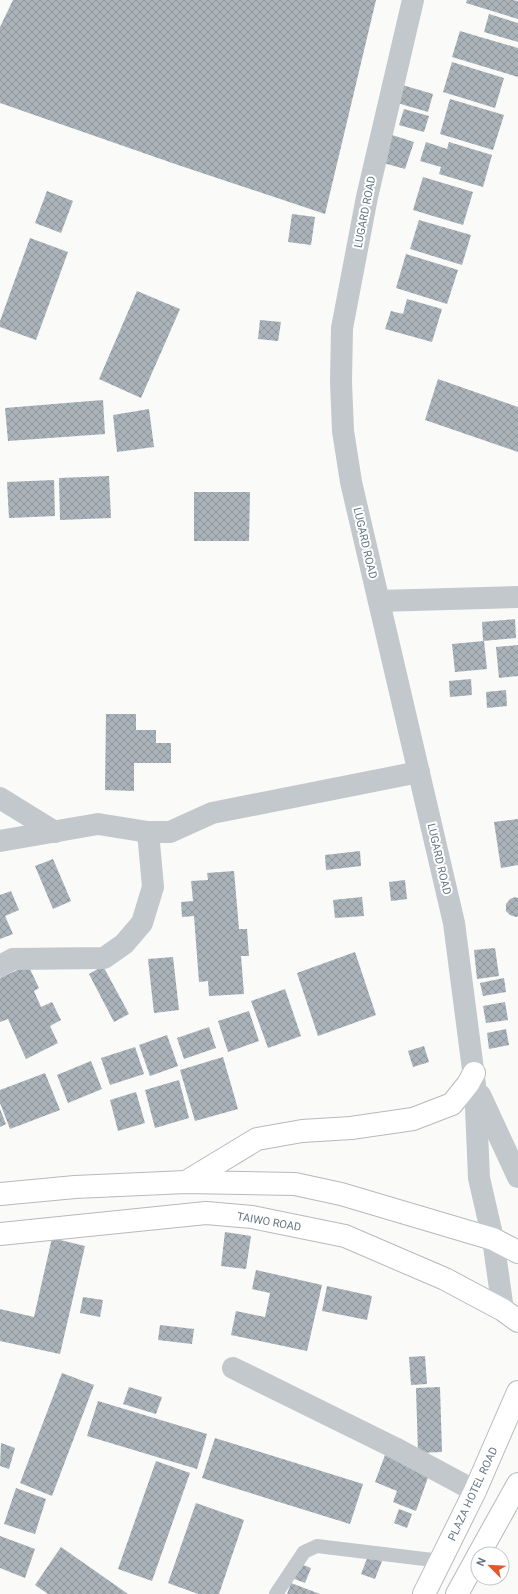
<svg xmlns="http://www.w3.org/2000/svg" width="518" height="1594" viewBox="0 0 518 1594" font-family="Roboto,sans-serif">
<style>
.building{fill:url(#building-cross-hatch)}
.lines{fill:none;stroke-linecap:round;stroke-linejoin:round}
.primary-casing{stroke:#b5babe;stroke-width:24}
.service{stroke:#c3c8cc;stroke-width:14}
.minor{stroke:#c3c8cc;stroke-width:22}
.primary{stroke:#fff;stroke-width:22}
.labels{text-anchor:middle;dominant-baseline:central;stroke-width:4;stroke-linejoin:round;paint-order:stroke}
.street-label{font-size:11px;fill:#657683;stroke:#fff}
</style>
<defs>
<pattern id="building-cross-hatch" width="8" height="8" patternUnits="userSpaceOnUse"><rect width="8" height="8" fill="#aab3b9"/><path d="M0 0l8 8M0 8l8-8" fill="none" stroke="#8e969c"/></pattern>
</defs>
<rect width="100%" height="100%" fill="#fafaf8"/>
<g class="building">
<path d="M13,0H376L325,214L178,165L0,103V27Z"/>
<path d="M467,0H513L518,1V19L466,3Z"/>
<path d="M489,14L518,23V42L484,32Z"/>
<path d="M460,31L518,48V77L452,57Z"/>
<path d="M452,62L504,78L495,108L443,92Z"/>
<path d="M399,84L433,94L428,112L394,102Z"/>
<path d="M450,99L504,115L493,150L440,134Z"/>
<path d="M404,109L429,116L424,132L399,125Z"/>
<path d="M389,134L414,142L405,169L380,162Z"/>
<path d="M426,142L447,149L449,142L492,155L483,187L439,174L441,167L420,161Z"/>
<path d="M423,177L473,192L463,225L413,210Z"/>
<path d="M47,191L73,201L61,233L35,223Z"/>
<path d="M292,214L315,217L311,245L288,242Z"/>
<path d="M419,220L471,235L462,265L410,249Z"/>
<path d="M30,238L68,252L36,340L0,327V321Z"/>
<path d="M406,254L458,270L447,304L396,288Z"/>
<path d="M137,291L180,309L141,398L99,379Z"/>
<path d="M407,299L442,309L432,342L385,329L391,311L403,314Z"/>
<path d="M260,320L281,322L278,341L258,339Z"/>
<path d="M438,379L518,407V452L425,420Z"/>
<path d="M103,400L105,434L8,441L5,408Z"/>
<path d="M149,409L154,447L117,452L113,415Z"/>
<path d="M109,476L111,518L60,520L59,478Z"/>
<path d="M54,480L55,516L9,518L7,482Z"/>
<path d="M194,492H250L249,541H194Z"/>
<path d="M515,619L516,638L483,641L482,622Z"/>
<path d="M484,641L487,669L455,672L452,644Z"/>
<path d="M518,645V676L499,678L496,647Z"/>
<path d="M471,679L472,695L450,697L449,681Z"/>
<path d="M506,690L507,706L487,708L486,692Z"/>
<path d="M106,714H136V730H156V743H171V763H134V791L105,790Z"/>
<path d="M518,819V865L501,868L494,822Z"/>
<path d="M360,851L361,866L326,870L325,855Z"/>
<path d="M53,859L71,901L53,909L35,866Z"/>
<path d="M234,871L239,929H247L249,956H241L244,994L209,996L208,981L199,982L194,916L182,917L181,902L193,901L191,881L208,880L207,873Z"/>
<path d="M405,880L407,899L391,901L389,882Z"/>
<path d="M11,891L19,910L5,916L13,934L0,939V895Z"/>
<path d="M362,897L364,916L335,918L333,900Z"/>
<path d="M515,897L518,898V916L516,917L510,915L506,911V904L510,899Z"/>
<path d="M495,948L499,976L477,979L474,950Z"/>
<path d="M355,952L376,1015L318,1036L297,973Z"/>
<path d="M173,957L179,1010L154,1013L148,959Z"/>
<path d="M28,965L39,988L34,991L41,1007L52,1002L61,1020L50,1026L58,1043L26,1059L8,1019L0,1022V978Z"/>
<path d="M103,966L129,1014L114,1022L89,974Z"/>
<path d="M504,978L506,992L483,996L480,983Z"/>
<path d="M285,989L301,1036L268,1048L251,1001Z"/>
<path d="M505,1002L508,1020L486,1023L483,1006Z"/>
<path d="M249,1011L259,1041L228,1052L218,1021Z"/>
<path d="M209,1027L216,1048L184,1059L177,1038Z"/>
<path d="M506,1029L509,1045L489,1049L487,1033Z"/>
<path d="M167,1035L178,1066L150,1076L139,1045Z"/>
<path d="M424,1046L429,1062L413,1067L408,1051Z"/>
<path d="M135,1047L144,1074L110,1085L101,1058Z"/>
<path d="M223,1057L238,1109L195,1121L180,1070Z"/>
<path d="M91,1061L102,1089L68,1103L57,1075Z"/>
<path d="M45,1073L60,1110L10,1129L0,1103V1090Z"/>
<path d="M179,1080L189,1118L155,1128L145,1090Z"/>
<path d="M136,1092L145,1123L118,1131L110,1100Z"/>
<path d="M0,1109L6,1124L0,1127Z"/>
<path d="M225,1232L251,1236L246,1269L221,1266Z"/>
<path d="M52,1238L85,1246L60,1354L0,1341V1309L34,1317Z"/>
<path d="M256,1270L322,1285L307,1351L231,1335L236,1311L265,1317L270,1293L252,1289Z"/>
<path d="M327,1286L372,1296L367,1320L322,1311Z"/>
<path d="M83,1297L103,1300L100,1317L80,1313Z"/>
<path d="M160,1325L194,1329L192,1344L158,1340Z"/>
<path d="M425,1356L427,1384L411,1385L409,1357Z"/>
<path d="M62,1373L94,1385L52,1496L20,1483Z"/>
<path d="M129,1387L162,1397L156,1414L123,1404Z"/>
<path d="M440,1387L442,1452L418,1453L416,1388Z"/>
<path d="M98,1401L207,1434L197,1469L87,1436Z"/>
<path d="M215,1438L363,1484L350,1524L202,1478Z"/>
<path d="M1,1443L15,1448L9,1469L0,1466Z"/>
<path d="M385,1455L430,1472L416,1511L393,1502L397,1491L375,1482Z"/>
<path d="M156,1461L190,1473L152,1581L118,1569Z"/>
<path d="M16,1488L46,1499L35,1534L4,1524Z"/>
<path d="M196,1503L244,1520L219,1594H198L168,1583Z"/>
<path d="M399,1509L412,1514L407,1528L394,1523Z"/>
<path d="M0,1536L35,1549L25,1578L0,1568Z"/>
<path d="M61,1547L128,1594H48L35,1585Z"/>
<path d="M368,1556L382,1561L375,1579L361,1574Z"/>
<path d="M298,1563L311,1568L305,1583L292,1578Z"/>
<path d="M291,1583L320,1594H287Z"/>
</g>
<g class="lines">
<g class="primary-casing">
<g id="primary">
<path d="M186,1182L257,1139L302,1131L351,1128L413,1119L452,1104L468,1084L474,1073"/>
<path d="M0,1194L75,1187L186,1182L295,1184L341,1194L493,1239L518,1252"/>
<path d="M0,1234L206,1213L252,1217L345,1236L445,1279L503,1310L518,1321"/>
<path d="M479,1554L518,1484"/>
<path d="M424,1594L475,1491L518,1392"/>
<path d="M457,1594L478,1556"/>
</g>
</g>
<path class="service" d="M276,1594L304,1552L317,1546L441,1561"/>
<g class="minor">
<path d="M413,0L367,197L342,328L341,382L343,431L351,482L454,923L475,1085L479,1178L493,1239L503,1310"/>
<path d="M379,601L518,597"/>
<path d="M0,798L55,832"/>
<path d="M0,841L98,824L148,832H170L212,813L419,772"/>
<path d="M0,966L13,959L104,958L124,944L142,923L153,887L148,832"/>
<path d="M480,1095L518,1177"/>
<path d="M233,1368L395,1448L475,1491"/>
</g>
<use href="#primary" class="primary"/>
</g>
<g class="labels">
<g class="street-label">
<text transform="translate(365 212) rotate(-79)">LUGARD ROAD</text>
<text transform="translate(365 543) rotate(77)">LUGARD ROAD</text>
<text transform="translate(439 859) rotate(77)">LUGARD ROAD</text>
<text transform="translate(269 1222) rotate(10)">TAIWO ROAD</text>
<text transform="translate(473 1494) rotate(-65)">PLAZA HOTEL ROAD</text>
</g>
</g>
<g transform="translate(490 1566) rotate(294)"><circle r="19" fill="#ffffff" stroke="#c1c8cd"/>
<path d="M0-3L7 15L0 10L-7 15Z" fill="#e4572e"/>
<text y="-6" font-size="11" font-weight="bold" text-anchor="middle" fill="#657683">N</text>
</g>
</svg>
